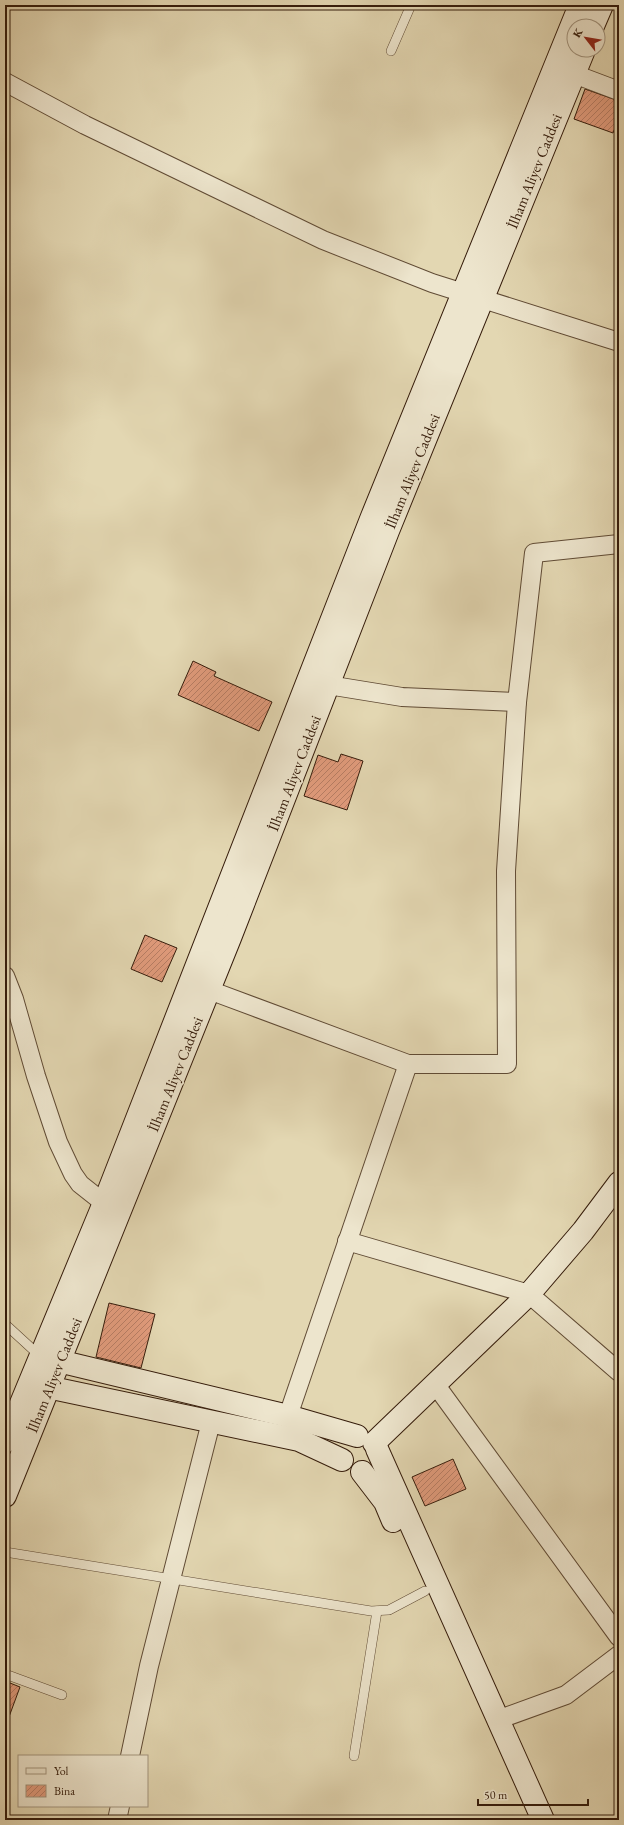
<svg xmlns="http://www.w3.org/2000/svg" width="624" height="1825" viewBox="0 0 624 1825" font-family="'EB Garamond',serif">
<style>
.building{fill:url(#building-hatch);stroke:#351c0b}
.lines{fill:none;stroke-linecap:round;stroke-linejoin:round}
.lane-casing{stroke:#604b35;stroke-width:10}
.street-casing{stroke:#604b35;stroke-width:20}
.secondary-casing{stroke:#351c0b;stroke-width:24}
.lane{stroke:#ede5cd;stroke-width:9}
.street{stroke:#ede5cd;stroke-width:18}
.secondary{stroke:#ede5cd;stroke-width:22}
.labels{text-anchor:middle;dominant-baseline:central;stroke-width:4;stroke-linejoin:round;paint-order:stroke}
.street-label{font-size:15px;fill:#351c0b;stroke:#ede5cd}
</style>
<defs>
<pattern id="building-hatch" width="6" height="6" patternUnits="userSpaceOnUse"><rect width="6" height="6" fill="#e29c7d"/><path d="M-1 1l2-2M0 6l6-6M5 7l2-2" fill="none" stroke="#b87e65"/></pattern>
</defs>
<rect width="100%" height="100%" fill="#e3d7b2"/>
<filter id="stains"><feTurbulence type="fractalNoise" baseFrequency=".005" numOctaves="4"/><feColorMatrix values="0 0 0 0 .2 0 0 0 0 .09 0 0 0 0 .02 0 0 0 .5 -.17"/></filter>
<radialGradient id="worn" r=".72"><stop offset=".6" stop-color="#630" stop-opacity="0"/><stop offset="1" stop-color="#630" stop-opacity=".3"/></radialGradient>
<g class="building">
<path d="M585,89L619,101V118L613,133L574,119Z"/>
<path d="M193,661L216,672L214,676L272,702L259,731L178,695Z"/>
<path d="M341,754L363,761L347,810L304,796L318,755L338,762Z"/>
<path d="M145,935L177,948L162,982L131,969Z"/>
<path d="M109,1303L155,1314L141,1368L96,1357Z"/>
<path d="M453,1459L466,1489L425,1506L412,1477Z"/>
<path d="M5,1681L20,1687L6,1725H5Z"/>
</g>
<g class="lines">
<g class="lane-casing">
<g id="lane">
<path d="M391,51L411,5"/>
<path d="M5,1324L41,1357"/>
<path d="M5,1552L371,1611L389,1610L425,1591"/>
<path d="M5,1674L62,1695"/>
<path d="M354,1756L377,1611"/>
</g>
</g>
<g class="street-casing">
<g id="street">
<path d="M574,74L619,91"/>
<path d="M5,82L85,125L323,240L432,283L619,342"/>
<path d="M328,685L402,697L517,702"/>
<path d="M5,976L14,999L36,1076L58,1142L73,1174L80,1184L104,1203"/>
<path d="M209,990L408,1064H507L506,871L517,702L534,553L619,544"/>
<path d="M347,1241L529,1294L619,1372"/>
<path d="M435,1384L619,1637"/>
<path d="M288,1416L408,1064"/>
<path d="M497,1720L566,1695L619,1655"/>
<path d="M130,1756L149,1666L211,1422"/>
<path d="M117,1820L120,1806"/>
</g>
</g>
<g class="secondary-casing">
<g id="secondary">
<path d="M593,26L602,5"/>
<path d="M46,1358L288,1416L357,1436"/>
<path d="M33,1384L299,1440L342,1460"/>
<path d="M5,1442L104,1203L371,519L580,5"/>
<path d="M374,1443L529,1294L583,1231L619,1183"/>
<path d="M377,1449L543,1820"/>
<path d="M362,1472L385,1502L393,1521"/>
<path d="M5,1496L230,938L388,531L584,50"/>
</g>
</g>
<use href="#lane" class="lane"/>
<use href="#street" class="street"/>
<use href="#secondary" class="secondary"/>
</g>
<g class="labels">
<g class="street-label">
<text transform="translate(534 171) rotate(-68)">İlham Aliyev Caddesi</text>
<text transform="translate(412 471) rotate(-68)">İlham Aliyev Caddesi</text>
<text transform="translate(294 773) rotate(-69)">İlham Aliyev Caddesi</text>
<text transform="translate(175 1074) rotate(-68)">İlham Aliyev Caddesi</text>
<text transform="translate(54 1375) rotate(-68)">İlham Aliyev Caddesi</text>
</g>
</g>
<rect width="624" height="1825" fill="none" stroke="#e3d7b2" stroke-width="20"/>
<rect x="6" y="6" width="612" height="1813" fill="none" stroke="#351c0b" stroke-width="2"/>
<rect x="10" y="10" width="604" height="1805" fill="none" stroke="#351c0b"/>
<rect x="18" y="1755" width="130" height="52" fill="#ede5cd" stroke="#a3957f"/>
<rect x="26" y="1768" width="20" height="6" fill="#ede5cd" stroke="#a3957f"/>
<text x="54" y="1775" font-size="12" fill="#351c0b">Yol</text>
<rect x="26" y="1785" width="20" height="12" fill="url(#building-hatch)" stroke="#a3957f"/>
<text x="54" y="1795" font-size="12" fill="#351c0b">Bina</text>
<g transform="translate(586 38) rotate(301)"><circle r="19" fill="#ede5cd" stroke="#a3957f"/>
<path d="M0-3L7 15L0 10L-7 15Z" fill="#8f2418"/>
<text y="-6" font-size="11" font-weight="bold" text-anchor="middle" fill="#351c0b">K</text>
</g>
<path d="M478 1799v6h110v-6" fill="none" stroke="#351c0b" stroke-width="2"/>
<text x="484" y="1799" font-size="12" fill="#351c0b" stroke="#ede5cd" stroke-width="3" paint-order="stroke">50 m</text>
<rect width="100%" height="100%" filter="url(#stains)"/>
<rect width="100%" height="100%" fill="url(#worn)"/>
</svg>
